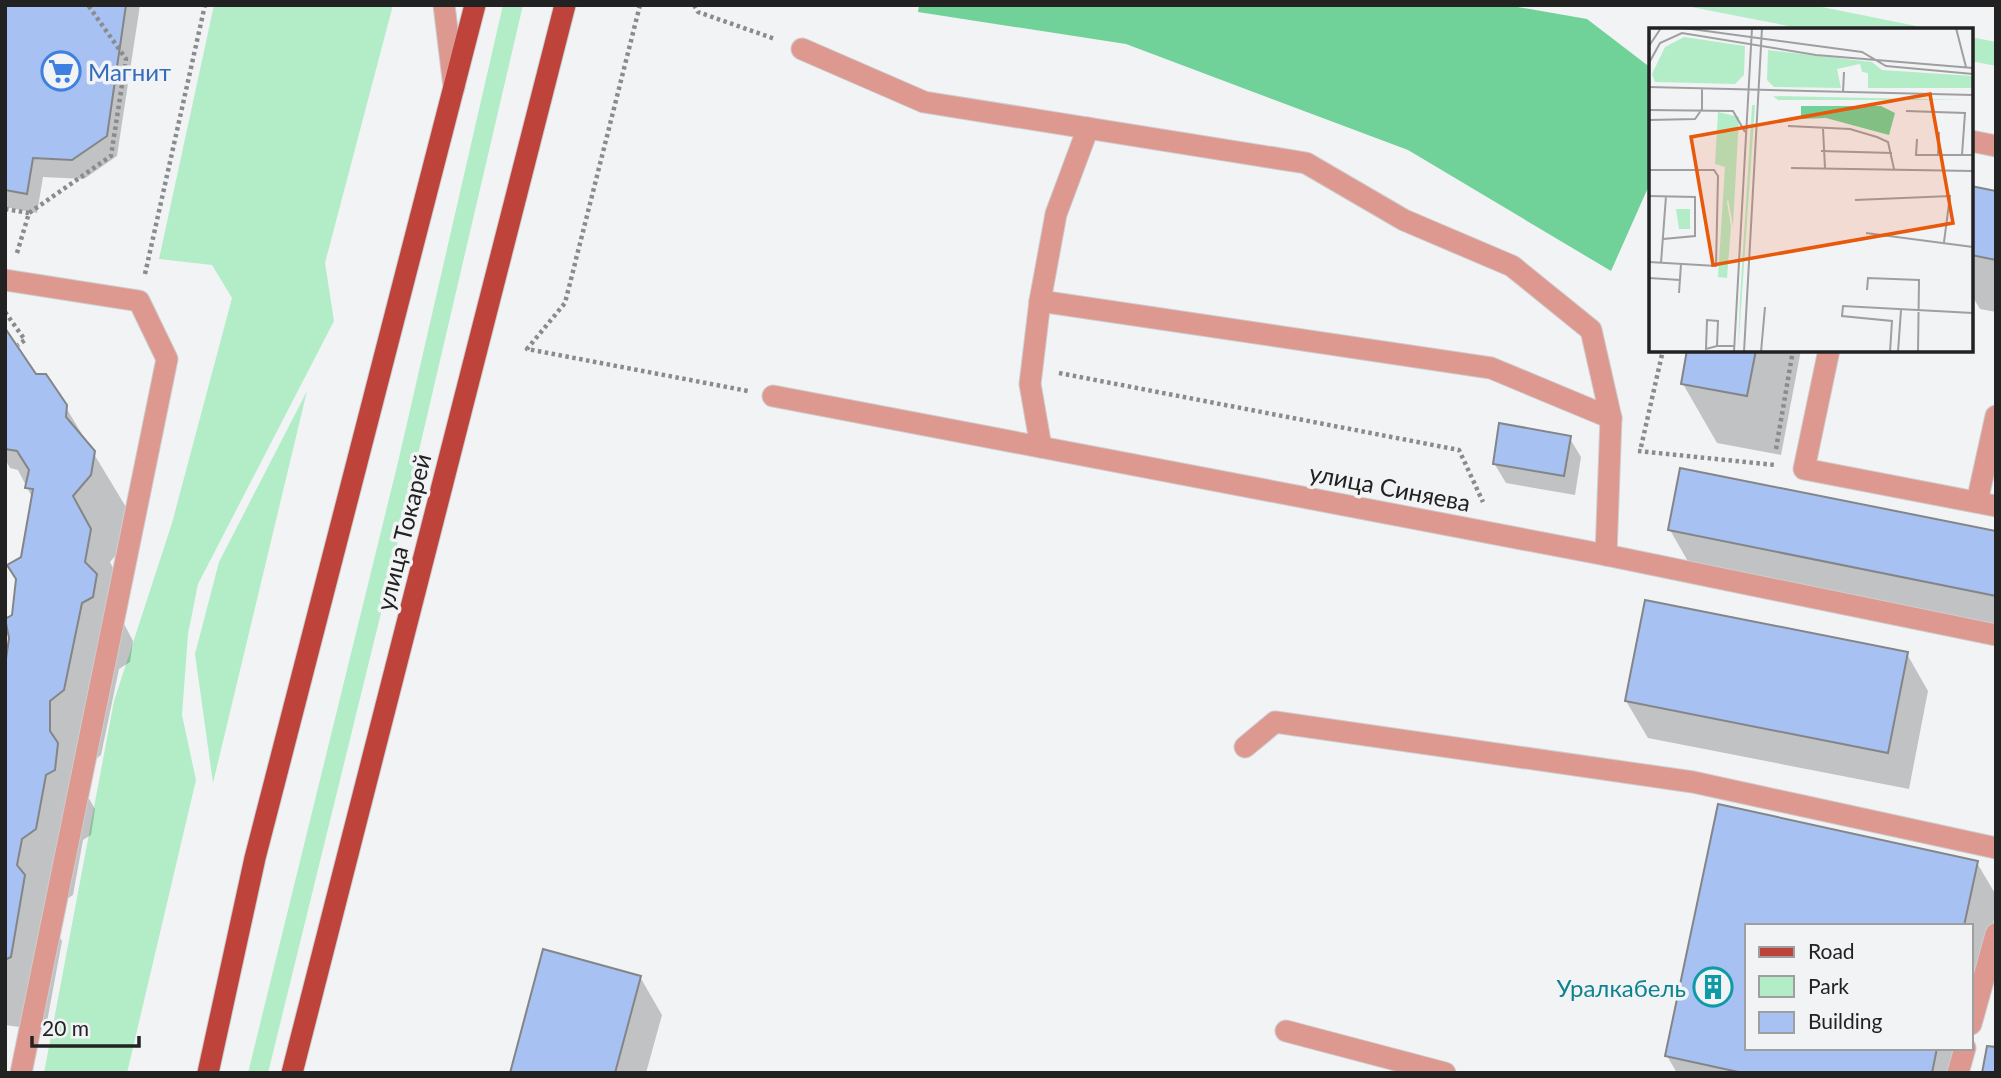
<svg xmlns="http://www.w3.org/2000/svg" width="2001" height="1078" viewBox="0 0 2001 1078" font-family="Lato,sans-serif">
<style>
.green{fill:#b3edc7}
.forest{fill:#70d298}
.shadow{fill:#0003}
.building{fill:#a7c1f2;stroke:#848586;stroke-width:2}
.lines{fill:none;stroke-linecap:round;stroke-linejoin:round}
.minor-casing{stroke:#cdcdcf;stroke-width:23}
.major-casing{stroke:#cdcdcf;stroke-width:23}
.path{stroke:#8a8b8c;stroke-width:4.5;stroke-dasharray:3.5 3.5;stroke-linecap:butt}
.minor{stroke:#dd9990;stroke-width:21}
.major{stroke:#be443b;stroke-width:21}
.labels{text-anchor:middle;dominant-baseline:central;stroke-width:7;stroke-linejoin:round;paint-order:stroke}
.shop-label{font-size:24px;fill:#366cbe;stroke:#f2f3f5;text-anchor:start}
.street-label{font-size:24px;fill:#222223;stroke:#f2f3f5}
.culture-label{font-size:24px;fill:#0d838f;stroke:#f2f3f5;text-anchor:end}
.inset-road{fill:none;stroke:#9f9fa1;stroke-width:2}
.view{fill:#e8590c;fill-opacity:0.15;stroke:#e8590c;stroke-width:3.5}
.inset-edge{fill:none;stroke:#222223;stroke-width:3.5}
</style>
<rect width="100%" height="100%" fill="#f2f3f5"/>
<g class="green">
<path d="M214,5H393L325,263L334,321L198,584L188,634L182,715L196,780L127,1073H44L114,701L172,523L232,298L212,265L159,259Z"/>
<path d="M503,5H523L382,609L268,1073H248L399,458Z"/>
<path d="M1681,5H1812L1936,30H1809Z"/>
<path d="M1971,37L1996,42V66L1971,61Z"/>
<path d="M307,391L213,783L195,654L219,562Z"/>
</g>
<path class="forest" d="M919,5H1506L1587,19L1651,68V181L1611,271L1408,150L1126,44L918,12Z"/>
<g class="shadow">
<path d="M5,5H140L117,156L84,179L43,177L37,213L5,207Z"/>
<path d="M1971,183L1974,189L1996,192V312L1980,309L1971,294Z"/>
<path d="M5,330L35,376L65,406L132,517L128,541L110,562L127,596L123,622L133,641L130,662L119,669L101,755L87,766V795L95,809L91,835L83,840L73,895L59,904L54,928L62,941L47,1022L34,1029L5,1025V679L11,637L5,621L13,616L33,499L18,470L10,468L5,459Z"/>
<path d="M1689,350H1801L1781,455L1717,443L1683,384Z"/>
<path d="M1569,437L1581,457L1575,495L1506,483L1494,463Z"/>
<path d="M1670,530L1996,533V639L1698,579Z"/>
<path d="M1907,654L1928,691L1909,789L1648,738L1626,701Z"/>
<path d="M1719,806L1977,863L1996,895V911L1971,1023V926H1747V1048H1966L1960,1073H1677L1667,1056Z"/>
<path d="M640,977L662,1015L646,1073H511Z"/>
</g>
<g class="building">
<path d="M5,5H126L107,136L72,160L33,158L27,194L5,190Z"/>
<path d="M1971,186L1996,191V260L1971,255Z"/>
<path d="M5,328L36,374H46L67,405L66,417L95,451L91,475L73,496L91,529L85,562L97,574L93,597L82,603L64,690L50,701V731L58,743L55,770L46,775L36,829L22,839L17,865L25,875L11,957L5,960V666L9,638L5,619L12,615L16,579L7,565L21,557L33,489L25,488L29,470L17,451L5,449Z"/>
<path d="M1687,350H1756L1747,396L1681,384Z"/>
<path d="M1499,423L1571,436L1564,476L1493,464Z"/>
<path d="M1680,468L1996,531V596L1668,530Z"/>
<path d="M1645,600L1908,652L1888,753L1625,701Z"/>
<path d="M1718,804L1978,861L1964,926H1747V1048H1937L1932,1073H1743L1665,1056Z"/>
<path d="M543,949L641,976L615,1073H510Z"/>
<path d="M1987,1046L1996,1047V1073H1982Z"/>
</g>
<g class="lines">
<g class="minor-casing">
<g id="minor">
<path d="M444,5L454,87"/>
<path d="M802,49L924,102L1306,163L1404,220L1512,266L1591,330L1611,418L1606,555"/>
<path d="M1971,141L1996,146"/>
<path d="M5,280L139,301L167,359L21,1073"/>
<path d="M1040,301L1491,368L1611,418"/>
<path d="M1829,350L1804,469L1996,506"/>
<path d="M773,396L1606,555L1996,635"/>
<path d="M1041,447L1030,384L1040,301L1056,214L1088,128"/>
<path d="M1977,502L1996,416"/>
<path d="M1245,747L1275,722L1693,782L1996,848"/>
<path d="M1971,1024L1996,934"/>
<path d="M1286,1031L1445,1073"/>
<path d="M1958,1073L1965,1048"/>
</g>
</g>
<g class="major-casing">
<g id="major">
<path d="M208,1073L255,858L475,5"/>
<path d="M292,1073L565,5"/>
</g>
</g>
<g class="path">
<path d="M640,5L565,303L527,349L748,391"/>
<path d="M694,5L698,12L775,39"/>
<path d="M5,209L29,213"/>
<path d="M17,253L29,213L111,156L126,59L88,5"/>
<path d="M145,274L205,5"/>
<path d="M5,312L25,340L18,345"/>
<path d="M1059,373L1459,450L1483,502"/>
<path d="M1641,447L1663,350"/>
<path d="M1776,449L1793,350"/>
<path d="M1638,451L1775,465"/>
</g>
<use href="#minor" class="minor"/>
<use href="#major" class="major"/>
</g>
<defs>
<g id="supermarket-ring" transform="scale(2.0125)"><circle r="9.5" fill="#f2f3f5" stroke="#3f7fe0" stroke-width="1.5"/><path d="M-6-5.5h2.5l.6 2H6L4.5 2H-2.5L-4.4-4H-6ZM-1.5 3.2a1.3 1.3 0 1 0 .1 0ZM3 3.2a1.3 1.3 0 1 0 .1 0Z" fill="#3f7fe0"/></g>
<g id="building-ring" transform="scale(2.0125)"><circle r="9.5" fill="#f2f3f5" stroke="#0f9aa8" stroke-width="1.5"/><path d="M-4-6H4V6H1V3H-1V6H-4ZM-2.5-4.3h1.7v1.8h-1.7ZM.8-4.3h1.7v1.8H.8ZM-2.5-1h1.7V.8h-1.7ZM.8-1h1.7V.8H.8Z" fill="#0f9aa8"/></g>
</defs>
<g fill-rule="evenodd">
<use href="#supermarket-ring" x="61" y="71"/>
<use href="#building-ring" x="1713" y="987"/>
</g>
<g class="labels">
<g class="shop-label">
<text x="88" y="71">Магнит</text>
</g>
<g class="street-label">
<text transform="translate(1390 487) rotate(11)">улица Синяева</text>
<text transform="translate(403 532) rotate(-76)">улица Токарей</text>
</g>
<g class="culture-label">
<text x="1686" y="987">Уралкабель</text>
</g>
</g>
<g transform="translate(1649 28)">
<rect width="324" height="324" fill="#f2f3f5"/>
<path d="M35,9L96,18L95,47L86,56L6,54L3,46L16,19ZM119,22L223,34L233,42L324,48V60H219V45L213,44L211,36L188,41L192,60L125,59L118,52ZM124,68L316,72H129ZM103,77H106L89,324L91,271ZM69,84L90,89L84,198L79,171L78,174L82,198L78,250L69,249L76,139L66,136ZM27,181H41V201H30Z" fill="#b3edc7"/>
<path d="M152,78H232L246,85L240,107L177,90L152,91Z" fill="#70d298"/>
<path class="inset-road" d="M35,0L213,24L237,38L324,46M307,0L317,39M0,18L12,0M0,35L11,15L33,5L167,27L324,40M0,59L324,67M194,65L195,44M0,82L84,83L96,104M257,83L316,85L313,127H324M0,92L46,91L53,81V61M139,98L201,101L228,109L239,114L245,141M174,101L176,140M268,111L267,127H313M172,123L243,125M289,127L290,104M142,140L324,143M0,142H65L69,148L67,238L0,234M0,168L46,169V208L14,211M206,172L301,168L295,214M217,205L324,219M12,235L17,168M0,250L31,252M218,262L219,250L270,252L269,324M30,265L32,236M68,318L57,321L58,292L69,293L68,318H85M85,324L103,0M95,324L113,0M112,324L116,279M241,324L243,293L193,288L194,278L324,285M249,324L252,282"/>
<path class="view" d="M281,66L304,195L64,237L42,109Z"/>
<rect width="324" height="324" class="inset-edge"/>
</g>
<rect width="2001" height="1078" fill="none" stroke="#222223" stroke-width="14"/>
<rect x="1745" y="924" width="228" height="126" fill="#f2f3f5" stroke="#9f9fa1" stroke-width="2"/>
<rect x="1759" y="947" width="35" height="10" fill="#be443b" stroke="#9f9fa1" stroke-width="2"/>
<text x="1808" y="959" font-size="21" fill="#222223">Road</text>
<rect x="1759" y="976" width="35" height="21" fill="#b3edc7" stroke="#9f9fa1" stroke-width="2"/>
<text x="1808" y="994" font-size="21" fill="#222223">Park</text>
<rect x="1759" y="1012" width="35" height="21" fill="#a7c1f2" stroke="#9f9fa1" stroke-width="2"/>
<text x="1808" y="1029" font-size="21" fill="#222223">Building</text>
<path d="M32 1036v10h107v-10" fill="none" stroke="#222223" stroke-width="3.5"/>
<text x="42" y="1036" font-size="21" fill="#222223" stroke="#f2f3f5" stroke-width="5" paint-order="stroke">20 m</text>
</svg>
